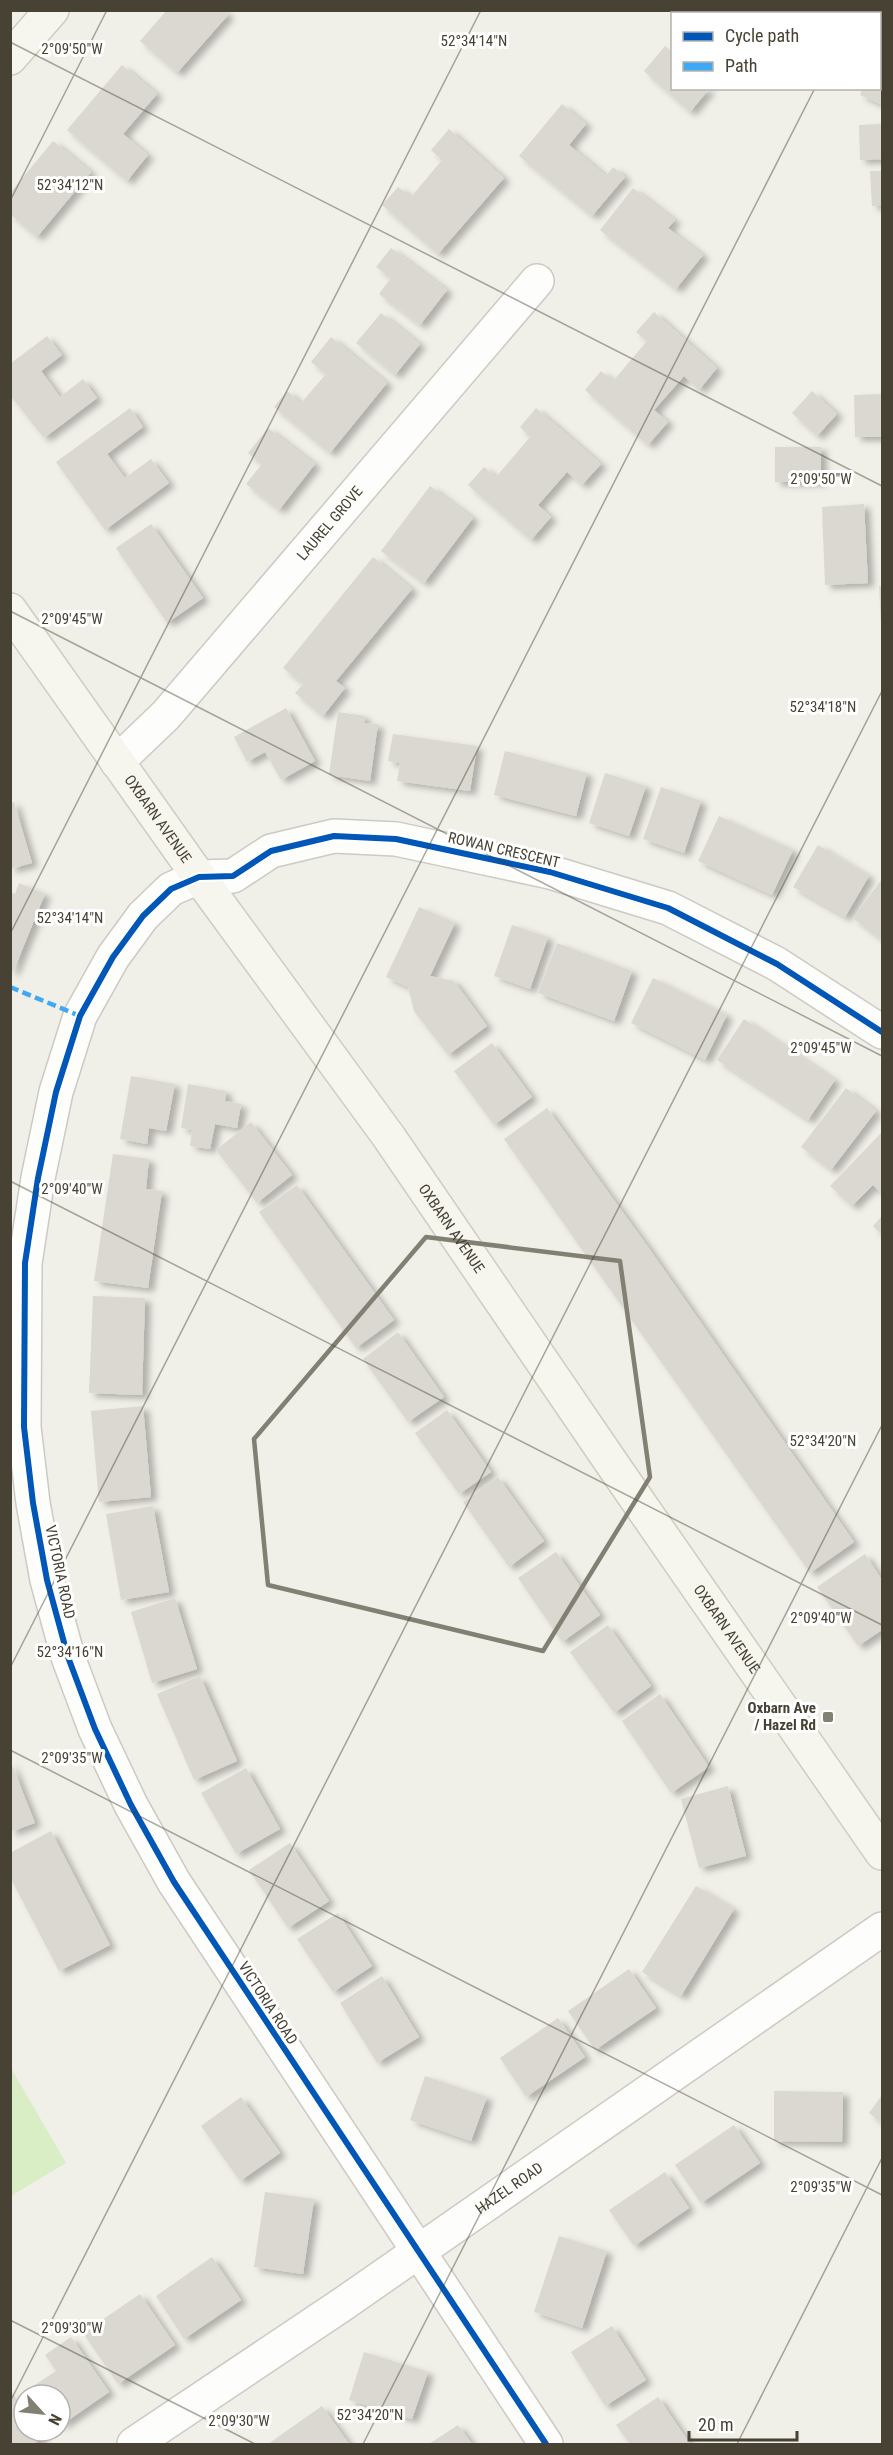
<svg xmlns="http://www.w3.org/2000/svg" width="893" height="2455" viewBox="0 0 893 2455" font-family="'Roboto Condensed',sans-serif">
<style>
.green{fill:#daeec6}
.building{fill:#dad8d1;filter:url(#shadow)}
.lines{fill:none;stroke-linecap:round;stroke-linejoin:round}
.street-casing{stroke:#cccac3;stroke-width:36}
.secondary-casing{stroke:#d0cdbe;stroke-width:36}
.street{stroke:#fdfdfc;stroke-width:33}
.secondary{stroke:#f6f5ee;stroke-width:33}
.quiet{stroke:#3fa9f5;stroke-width:4.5;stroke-dasharray:9 4.5;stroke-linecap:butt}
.cycleway-casing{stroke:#fff;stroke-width:10}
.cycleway{stroke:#0057b8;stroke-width:6}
.marked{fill:none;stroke:#827f73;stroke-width:4.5;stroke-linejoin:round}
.ticks{fill:none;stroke:#474234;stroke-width:1.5;stroke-opacity:0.45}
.poi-dot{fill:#827f73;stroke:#fff;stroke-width:2}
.labels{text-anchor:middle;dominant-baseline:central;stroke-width:6;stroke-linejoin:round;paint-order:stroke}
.street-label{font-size:15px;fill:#474234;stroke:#fff}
.poi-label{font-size:15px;font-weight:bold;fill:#474234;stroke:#fff;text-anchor:end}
.ticks-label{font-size:15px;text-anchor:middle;fill:#474234;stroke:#fff;stroke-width:6;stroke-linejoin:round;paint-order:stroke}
</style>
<defs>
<filter id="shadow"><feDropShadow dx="6" dy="4" stdDeviation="3" flood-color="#0004"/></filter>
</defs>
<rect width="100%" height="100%" fill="#f0efe8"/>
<path class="green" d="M11,2068L66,2163L11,2196H10Z"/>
<g class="building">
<path d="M167,10H223L228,15L177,73L140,41Z"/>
<path d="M665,46L672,52V88H710L690,112L644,71Z"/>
<path d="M880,57L882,59V105L860,95L863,88H880Z"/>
<path d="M122,65L157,94L123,134L148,155L127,181L67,130Z"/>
<path d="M562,104L586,124L569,145L606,176L613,167L625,177L592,216L519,156Z"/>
<path d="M882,124V159L860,160L859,125Z"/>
<path d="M449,129L504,178L438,254L382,205L398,187L411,197L442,160L431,150Z"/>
<path d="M53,141L91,172L37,237L10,214V193Z"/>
<path d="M870,171H882V206H872Z"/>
<path d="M633,188L675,220L668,228L703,255L676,289L600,230Z"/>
<path d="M391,248L447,290L420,325L379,294L391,278L376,267Z"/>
<path d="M654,312L717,368L699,390L684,376L654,410L668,422L648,445L585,390L601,371L613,381L647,341L636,332Z"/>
<path d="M381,313L420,344L395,375L356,343Z"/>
<path d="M47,336L62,355L41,371L60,397L83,379L97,398L44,438L10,395V364Z"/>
<path d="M331,337L387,383L330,453L274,407L287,391L301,403L326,374L311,362Z"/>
<path d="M812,391L837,414L817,436L792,413Z"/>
<path d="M882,394V437H855L854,395Z"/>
<path d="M130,408L143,427L107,454L125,478L151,459L169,483L105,530L56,462Z"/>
<path d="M536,408L601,464L582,485L567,472L538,505L551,517L531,540L468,485L484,467L496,477L530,437L520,427Z"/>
<path d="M268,428L315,464L279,510L246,484L262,464L248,453Z"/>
<rect x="775" y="447" width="46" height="35"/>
<path d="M430,486L473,518L424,583L381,551Z"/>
<path d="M864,504L868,583L825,585L822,507Z"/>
<path d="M151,524L203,598L167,623L116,548Z"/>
<path d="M373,557L412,589L336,681L345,688L323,716L295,693L303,684L283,668Z"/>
<path d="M879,586H882V623H881Z"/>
<path d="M286,708L315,761L281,780L265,752L247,762L234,737Z"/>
<path d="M338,712L365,716L364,723L378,724L370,781L329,775Z"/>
<path d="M393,734L477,746L470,791L397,781L400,763L388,761Z"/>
<path d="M505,751L587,773L576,816L494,795Z"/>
<path d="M605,773L646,786L629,836L589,823Z"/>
<path d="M661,787L701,801L684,853L643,839Z"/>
<path d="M14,802L32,863L10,869V803Z"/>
<path d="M719,816L793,850L772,895L698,861Z"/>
<path d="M818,845L869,876L845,917L793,887Z"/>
<path d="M882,879V940L853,918Z"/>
<path d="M19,883L45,894L13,972L10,971V892L15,894Z"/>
<path d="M419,907L455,923L430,976L454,981L487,1026L448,1055L414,1011L408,987L386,977Z"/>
<path d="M512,925L548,937L530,989L494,976Z"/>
<path d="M557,943L632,971L614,1021L538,993Z"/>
<path d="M653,978L727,1015L705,1060L631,1023Z"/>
<path d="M744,1019L835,1080L808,1120L717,1060Z"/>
<path d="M492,1043L532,1097L494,1125L454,1071Z"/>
<path d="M131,1076L175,1084L166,1131L149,1128L147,1144L120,1139Z"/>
<path d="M188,1084L226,1091L225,1101L241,1104L237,1128L215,1124L210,1149L190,1146L192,1130L181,1128Z"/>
<path d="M846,1088L876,1111L831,1170L801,1147Z"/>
<path d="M547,1108L648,1247L854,1542L810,1573L504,1139Z"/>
<path d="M251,1122L292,1175L257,1203L216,1150Z"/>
<path d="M882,1132V1194L873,1185L852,1206L830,1186Z"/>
<path d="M113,1154L149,1159L146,1189L162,1191L148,1288L94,1281Z"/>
<path d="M297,1185L394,1320L356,1348L259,1212Z"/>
<path d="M882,1216V1235L873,1226Z"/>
<path d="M93,1296L145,1298L142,1395L89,1393Z"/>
<path d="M398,1332L444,1397L408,1422L363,1359Z"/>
<path d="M143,1406L151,1497L99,1502L91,1411Z"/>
<path d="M447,1410L491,1472L459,1494L415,1433Z"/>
<path d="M498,1477L544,1541L509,1567L463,1502Z"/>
<path d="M153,1506L169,1592L121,1600L106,1514Z"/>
<path d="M556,1552L600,1615L562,1642L518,1578Z"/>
<path d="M865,1554L882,1580V1630L858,1646L817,1587Z"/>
<path d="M175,1598L197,1669L152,1683L131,1612Z"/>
<path d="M608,1625L651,1686L614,1713L570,1652Z"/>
<path d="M200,1676L237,1761L194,1780L157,1694Z"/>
<path d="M660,1694L709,1767L671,1793L622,1721Z"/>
<path d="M10,1760L35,1823L10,1832Z"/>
<path d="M246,1768L280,1829L236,1854L201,1793Z"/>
<path d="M728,1786L746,1856L699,1868L681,1799Z"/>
<path d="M51,1831L110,1945L59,1971L10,1877V1853Z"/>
<path d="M290,1843L329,1901L288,1928L249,1870Z"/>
<path d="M696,1886L734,1909L681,1996L642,1972Z"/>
<path d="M338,1913L372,1966L333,1992L297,1939Z"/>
<path d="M629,1969L656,2008L595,2050L568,2011Z"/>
<path d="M382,1976L419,2037L377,2063L340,2003Z"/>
<path d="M558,2018L585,2057L526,2097L500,2058Z"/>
<path d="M425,2076L487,2097L471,2141L410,2120Z"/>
<path d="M774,2091L843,2092L842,2142L774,2141Z"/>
<path d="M882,2095V2123L869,2113Z"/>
<path d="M241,2097L280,2153L240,2181L201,2126Z"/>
<path d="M734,2125L760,2163L701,2203L675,2165Z"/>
<path d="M665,2172L689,2208L634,2246L609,2210Z"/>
<path d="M265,2192L314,2199L303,2274L254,2267Z"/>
<path d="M559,2236L607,2251L582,2328L534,2312Z"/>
<path d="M212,2257L241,2300L184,2339L156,2296Z"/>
<path d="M140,2294L175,2345L118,2384L83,2333Z"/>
<path d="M612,2326L646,2380L605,2406L571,2352Z"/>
<path d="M71,2337L109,2392L60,2426V2395H26L24,2392L56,2371L45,2355Z"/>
<path d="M364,2352L428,2372L412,2419L349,2400Z"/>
<path d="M12,2392L24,2410V2431H39L43,2438L33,2444H10Z"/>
<path d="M658,2397L690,2444H630L616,2425Z"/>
<path d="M322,2406L349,2444H268Z"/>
<path d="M458,2425L472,2444H429Z"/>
</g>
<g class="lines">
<g class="street-casing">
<g id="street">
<path id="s1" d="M117,762L166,715L537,281"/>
<path id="s2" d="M134,2444L343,2304L882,1929"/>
<path d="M546,2444L174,1882L131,1805L95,1729L68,1657L47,1580L33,1503L24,1427L25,1263L38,1178L56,1092L80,1016L113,957L143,916L171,889L199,877L233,876L271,851L334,836L396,839L550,872L668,908L777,964L882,1032"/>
</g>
</g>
<g class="secondary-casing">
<g id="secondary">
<path d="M10,58L52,10"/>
<path id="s3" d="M10,610L199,877L389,1137L617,1471L882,1853"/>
</g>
</g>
<use href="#street" class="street"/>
<use href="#secondary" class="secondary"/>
<path class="quiet" d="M10,987L80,1016"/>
<g class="cycleway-casing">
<path id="cycleway" d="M546,2444L174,1882L131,1805L95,1729L68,1657L47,1580L33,1503L24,1427L25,1263L38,1178L56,1092L80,1016L113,957L143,916L171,889L199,877L233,876L271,851L334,836L396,839L550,872L668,908L777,964L882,1032"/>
</g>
<use href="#cycleway" class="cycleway"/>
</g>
<path class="marked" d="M426,1237L620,1261L650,1477L543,1651L268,1585L254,1439Z"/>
<path class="ticks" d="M854,14L855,10M10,42L882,486M10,201L107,10M10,611L882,1056M10,934L481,10M10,1181L882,1625M10,1668L815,88M10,1750L882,2195M10,2320L255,2444M10,2402L882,691M363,2444L882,1425M737,2444L882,2158"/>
<rect class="poi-dot" x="822" y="1711" width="12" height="12" rx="3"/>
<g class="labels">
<g class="street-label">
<text stroke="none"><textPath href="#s1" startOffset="320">LAUREL GROVE</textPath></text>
<text stroke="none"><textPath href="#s3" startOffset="256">OXBARN AVENUE</textPath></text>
<text transform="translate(504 850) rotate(13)">ROWAN CRESCENT</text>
<text stroke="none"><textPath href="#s3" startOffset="760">OXBARN AVENUE</textPath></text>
<text transform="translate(60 1572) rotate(78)">VICTORIA ROAD</text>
<text stroke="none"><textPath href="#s3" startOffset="1246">OXBARN AVENUE</textPath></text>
<text transform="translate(268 2003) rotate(57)">VICTORIA ROAD</text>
<text stroke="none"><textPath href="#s2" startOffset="454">HAZEL ROAD</textPath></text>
</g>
<g class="poi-label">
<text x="816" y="1708">Oxbarn Ave<tspan x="816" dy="17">/ Hazel Rd</tspan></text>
</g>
</g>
<g class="ticks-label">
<text x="474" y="46">52°34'14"N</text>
<text x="72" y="54">2°09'50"W</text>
<text x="70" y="190">52°34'12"N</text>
<text x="821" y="484">2°09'50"W</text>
<text x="72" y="624">2°09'45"W</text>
<text x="823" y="712">52°34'18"N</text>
<text x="70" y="923">52°34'14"N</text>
<text x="821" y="1053">2°09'45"W</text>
<text x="72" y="1194">2°09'40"W</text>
<text x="823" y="1446">52°34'20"N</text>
<text x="821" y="1623">2°09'40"W</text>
<text x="70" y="1657">52°34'16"N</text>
<text x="72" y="1763">2°09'35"W</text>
<text x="821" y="2192">2°09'35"W</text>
<text x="72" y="2333">2°09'30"W</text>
<text x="370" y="2420">52°34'20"N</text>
<text x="239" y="2426">2°09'30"W</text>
</g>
<rect width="893" height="2455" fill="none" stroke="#474234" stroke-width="24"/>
<rect x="671" y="12" width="210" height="78" fill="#ffffff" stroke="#b5b3ae" stroke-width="1.5"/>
<rect x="683" y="32" width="30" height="9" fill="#0057b8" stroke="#b5b3ae" stroke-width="1.5"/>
<text x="725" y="42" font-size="18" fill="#474234">Cycle path</text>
<rect x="683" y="62" width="30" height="9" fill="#3fa9f5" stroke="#b5b3ae" stroke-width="1.5"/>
<text x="725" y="72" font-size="18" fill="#474234">Path</text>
<g transform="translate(42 2413) rotate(117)"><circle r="28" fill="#ffffff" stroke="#b5b3ae" stroke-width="1.5"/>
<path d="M0-4.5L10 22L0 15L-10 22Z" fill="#827f73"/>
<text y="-9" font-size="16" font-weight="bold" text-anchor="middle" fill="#474234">N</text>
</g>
<path d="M689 2431v9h108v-9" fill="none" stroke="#474234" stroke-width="3"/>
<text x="698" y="2431" font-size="18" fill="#474234" stroke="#ffffff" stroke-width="4.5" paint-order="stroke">20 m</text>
</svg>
